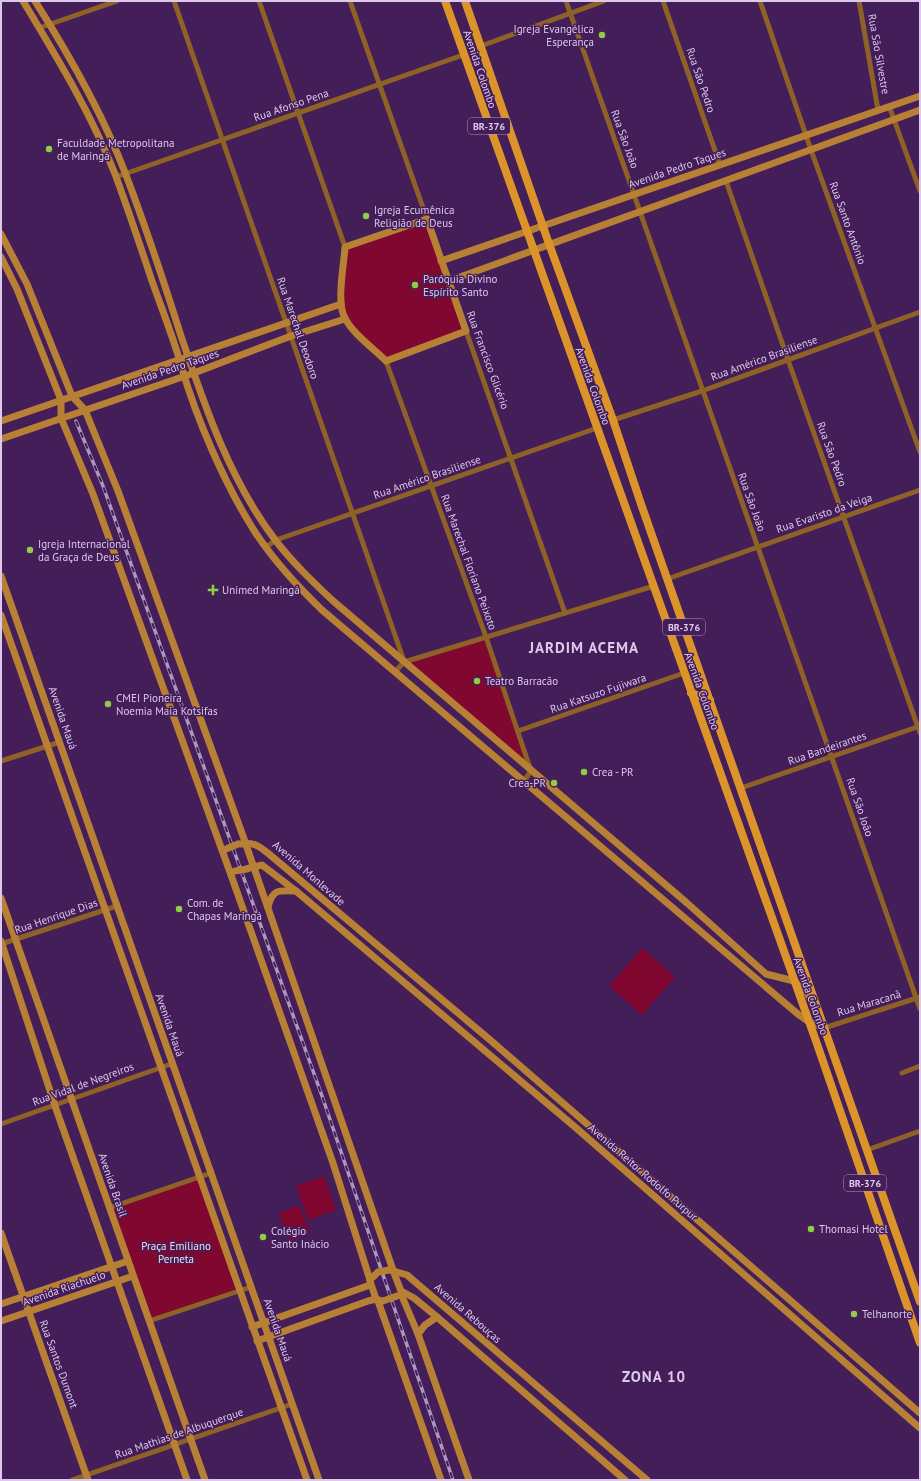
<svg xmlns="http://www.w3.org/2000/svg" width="921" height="1481" viewBox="0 0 921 1481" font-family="'PT Sans',sans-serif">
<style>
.green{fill:#800830}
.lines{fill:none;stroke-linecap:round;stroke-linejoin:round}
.street{stroke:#8e6227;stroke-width:5}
.secondary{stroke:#b88034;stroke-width:7}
.primary{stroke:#dc942a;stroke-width:8}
.rail-casing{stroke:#af96c0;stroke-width:3.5}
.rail{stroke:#431e59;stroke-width:2;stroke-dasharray:6;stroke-linecap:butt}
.secondary-bridge{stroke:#b88034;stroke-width:7}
.poi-dot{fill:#8dce44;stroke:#431e59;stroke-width:1.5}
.labels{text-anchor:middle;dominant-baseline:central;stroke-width:3;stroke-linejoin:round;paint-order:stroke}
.shield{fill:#431e59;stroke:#af96c0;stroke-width:1}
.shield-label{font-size:10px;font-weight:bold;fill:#ddc9ec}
.poi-label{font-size:11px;fill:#ddc9ec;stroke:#431e59;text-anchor:start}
.street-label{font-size:11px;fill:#ddc9ec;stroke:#431e59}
.park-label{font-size:11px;fill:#fadade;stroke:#431e59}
.district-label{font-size:15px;font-weight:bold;letter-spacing:1px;fill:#ddc9ec;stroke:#431e59}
</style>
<rect width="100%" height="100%" fill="#431e59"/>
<g class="green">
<path d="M427,219L466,331L386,361L359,334L342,309L345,247Z"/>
<path d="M486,637L531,771L404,662Z"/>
<path d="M642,948L675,977L642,1015L609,986Z"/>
<path d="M324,1176L336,1210L308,1220L296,1186Z"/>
<path d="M200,1177L240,1291L149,1321L109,1208Z"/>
<path d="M299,1205L310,1233L289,1241L279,1213Z"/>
</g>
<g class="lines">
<g class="street">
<path d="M174,1L404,661"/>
<path d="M259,1L345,247"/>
<path d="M350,1L427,219"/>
<path d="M566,1L920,1009"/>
<path d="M663,1L720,165"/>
<path d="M760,1L811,150L920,452"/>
<path d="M859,1L878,110"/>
<path d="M39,28L117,1"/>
<path d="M481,46L604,1"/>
<path d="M889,106L920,191"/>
<path d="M116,177L463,55"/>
<path d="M726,181L788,360L920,733"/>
<path d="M466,331L565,613"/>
<path d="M386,361L486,637L531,771L524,781"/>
<path d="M613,420L702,391L920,312"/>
<path d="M266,547L276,540L597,428"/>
<path d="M667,579L920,490"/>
<path d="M404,662L654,586"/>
<path d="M395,672L404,662"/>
<path d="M518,731L684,673"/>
<path d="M1,761L60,742"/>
<path d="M741,788L920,726"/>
<path d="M1,944L117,906"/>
<path d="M824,1028L920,997"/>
<path d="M902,1073L920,1066"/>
<path d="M1,1124L171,1064"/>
<path d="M867,1150L920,1131"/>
<path d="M109,1208L211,1173"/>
<path d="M149,1321L251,1287"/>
<path d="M72,1480L292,1404"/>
</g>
<g class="secondary">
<path d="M23,1C56,56 91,113 115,174C128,209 140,245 152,281C162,309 173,337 181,365C196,418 225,485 255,532C274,561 297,586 322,610L799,1015L809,1022L824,1028"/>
<path d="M35,1C70,56 103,114 126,175C146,228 164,282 181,336C205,407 230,481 276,541C293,563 312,581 332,600L687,903L766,974L794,981L807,993L814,1006"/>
<path d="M427,219L466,331L386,361C374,349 352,333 345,318C336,303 344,265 345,247Z"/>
<path d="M1,234L27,284L72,396L85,410L118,491L243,836L393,1270"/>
<path d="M1,257L17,289L61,400V418L93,494L231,875L333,1163L370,1280"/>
<path d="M441,261L920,96"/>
<path d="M449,281L920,110"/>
<path d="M1,421L341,304"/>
<path d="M1,439L194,373L291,336L345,319"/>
<path d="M1,576L319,1480"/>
<path d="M1,615L307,1480"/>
<path d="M241,844C254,842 259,846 269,854L489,1039L920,1413"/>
<path d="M249,868L262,865L296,891L575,1127L920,1428"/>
<path d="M1,898L205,1480"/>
<path d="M268,907C272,889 279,890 296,891"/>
<path d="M1,941L55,1106L187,1480"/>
<path d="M1,1233L88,1480"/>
<path d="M390,1270L407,1275L647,1480"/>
<path d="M394,1273L401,1291"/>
<path d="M370,1281L376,1299"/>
<path d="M401,1291L414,1298L437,1317L625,1480"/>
<path d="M401,1294L418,1334L469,1480"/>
<path d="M378,1301L441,1480"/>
<path d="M1,1304L128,1261"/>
<path d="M1,1321L133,1276"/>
<path d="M252,1327L370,1285"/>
<path d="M418,1334L425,1325L437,1317"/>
<path d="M257,1341L368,1301L376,1299L382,1301"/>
</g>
<g class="primary">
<path d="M445,1L816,1041L920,1343"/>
<path d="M465,1L548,241L613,420L641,504L920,1302"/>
<path d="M691,693L710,700"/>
</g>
<g class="rail-casing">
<path id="rail" d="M76,421L103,486L322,1096L453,1480"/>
</g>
<use href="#rail" class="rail"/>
<g class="secondary-bridge">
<path d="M226,849L238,844"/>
<path d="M235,871L247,869"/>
<path d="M373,1277L378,1272L389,1270"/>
<path d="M383,1301L397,1296"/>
</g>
</g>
<g class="poi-dot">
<circle cx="602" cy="35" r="4"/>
<circle cx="49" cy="149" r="4"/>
<circle cx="366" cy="216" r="4"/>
<circle cx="415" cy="285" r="4"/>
<circle cx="30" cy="550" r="4"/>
<path d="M211 584h4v4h4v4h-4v4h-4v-4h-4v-4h4z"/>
<circle cx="477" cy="681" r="4"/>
<circle cx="108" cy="704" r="4"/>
<circle cx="584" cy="772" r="4"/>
<circle cx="554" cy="783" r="4"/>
<circle cx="179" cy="909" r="4"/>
<circle cx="811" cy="1229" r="4"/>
<circle cx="263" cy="1237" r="4"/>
<circle cx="854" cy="1314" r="4"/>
</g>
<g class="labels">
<g class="shield">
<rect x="468" y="118" width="42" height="16" rx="3"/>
<rect x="663" y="619" width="42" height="16" rx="3"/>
<rect x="844" y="1175" width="42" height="16" rx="3"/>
</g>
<g class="shield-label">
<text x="489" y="126">BR-376</text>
<text x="684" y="627">BR-376</text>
<text x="865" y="1183">BR-376</text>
</g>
<g class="poi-label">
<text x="594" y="29" text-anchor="end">Igreja Evangélica<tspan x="594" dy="13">Esperança</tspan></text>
<text x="57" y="143">Faculdade Metropolitana<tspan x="57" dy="13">de Maringá</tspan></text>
<text x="374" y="210">Igreja Ecumênica<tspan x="374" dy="13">Religião de Deus</tspan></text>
<text x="423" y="279">Paróquia Divino<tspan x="423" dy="13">Espírito Santo</tspan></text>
<text x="38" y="544">Igreja Internacional<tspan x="38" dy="13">da Graça de Deus</tspan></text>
<text x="222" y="590">Unimed Maringá</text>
<text x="485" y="681">Teatro Barracão</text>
<text x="116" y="698">CMEI Pioneira<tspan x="116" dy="13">Noemia Maia Kotsifas</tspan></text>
<text x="592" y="772">Crea - PR</text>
<text x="546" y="783" text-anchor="end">Crea-PR</text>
<text x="187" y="903">Com. de<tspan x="187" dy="13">Chapas Maringá</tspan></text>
<text x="819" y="1229">Thomasi Hotel</text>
<text x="271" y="1231">Colégio<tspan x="271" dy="13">Santo Inácio</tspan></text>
<text x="862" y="1314">Telhanorte</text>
</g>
<g class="street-label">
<text transform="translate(879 54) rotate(80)">Rua São Silvestre</text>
<text transform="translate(480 69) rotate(71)">Avenida Colombo</text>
<text transform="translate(701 80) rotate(71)">Rua São Pedro</text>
<text transform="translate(291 105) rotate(-19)">Rua Afonso Pena</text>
<text transform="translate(625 139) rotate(70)">Rua São João</text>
<text transform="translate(677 168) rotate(-19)">Avenida Pedro Taques</text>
<text transform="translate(848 223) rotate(70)">Rua Santo Antônio</text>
<text transform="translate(298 328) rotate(71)">Rua Marechal Deodoro</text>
<text transform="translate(764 358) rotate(-20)">Rua Américo Brasiliense</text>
<text transform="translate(488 360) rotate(70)">Rua Francisco Glicério</text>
<text transform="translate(170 369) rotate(-19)">Avenida Pedro Taques</text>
<text transform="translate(593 386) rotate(70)">Avenida Colombo</text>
<text transform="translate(832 454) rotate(70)">Rua São Pedro</text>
<text transform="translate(427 477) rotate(-19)">Rua Américo Brasiliense</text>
<text transform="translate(752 502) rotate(70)">Rua São João</text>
<text transform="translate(824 513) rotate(-19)">Rua Evaristo da Veiga</text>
<text transform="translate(469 562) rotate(70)">Rua Marechal Floriano Peixoto</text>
<text transform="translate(702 691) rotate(70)">Avenida Colombo</text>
<text transform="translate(598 693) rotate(-19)">Rua Katsuzo Fujiwara</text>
<text transform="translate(63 718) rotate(71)">Avenida Mauá</text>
<text transform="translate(827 748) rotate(-19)">Rua Bandeirantes</text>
<text transform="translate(860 807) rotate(71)">Rua São João</text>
<text transform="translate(309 873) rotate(41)">Avenida Monlevade</text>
<text transform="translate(56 916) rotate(-19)">Rua Henrique Dias</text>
<text transform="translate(811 996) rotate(70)">Avenida Colombo</text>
<text transform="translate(869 1003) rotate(-17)">Rua Maracanã</text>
<text transform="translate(170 1025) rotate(71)">Avenida Mauá</text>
<text transform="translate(83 1084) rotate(-20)">Rua Vidal de Negreiros</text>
<text transform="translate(643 1172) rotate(41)">Avenida Reitor Rodolfo Purpur</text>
<text transform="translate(113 1185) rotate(71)">Avenida Brasil</text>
<text transform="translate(64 1288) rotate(-19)">Avenida Riachuelo</text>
<text transform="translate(468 1313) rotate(41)">Avenida Rebouças</text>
<text transform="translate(278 1330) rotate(71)">Avenida Mauá</text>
<text transform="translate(59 1364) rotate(70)">Rua Santos Dumont</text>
<text transform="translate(179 1433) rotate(-19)">Rua Mathias de Albuquerque</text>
</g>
<g class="park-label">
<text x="176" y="1246">Praça Emiliano<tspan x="176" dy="13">Perneta</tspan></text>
</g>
<g class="district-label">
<text x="584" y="647">JARDIM ACEMA</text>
<text x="654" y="1376">ZONA 10</text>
</g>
</g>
<rect width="921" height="1481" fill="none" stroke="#ddc9ec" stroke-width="4"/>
</svg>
